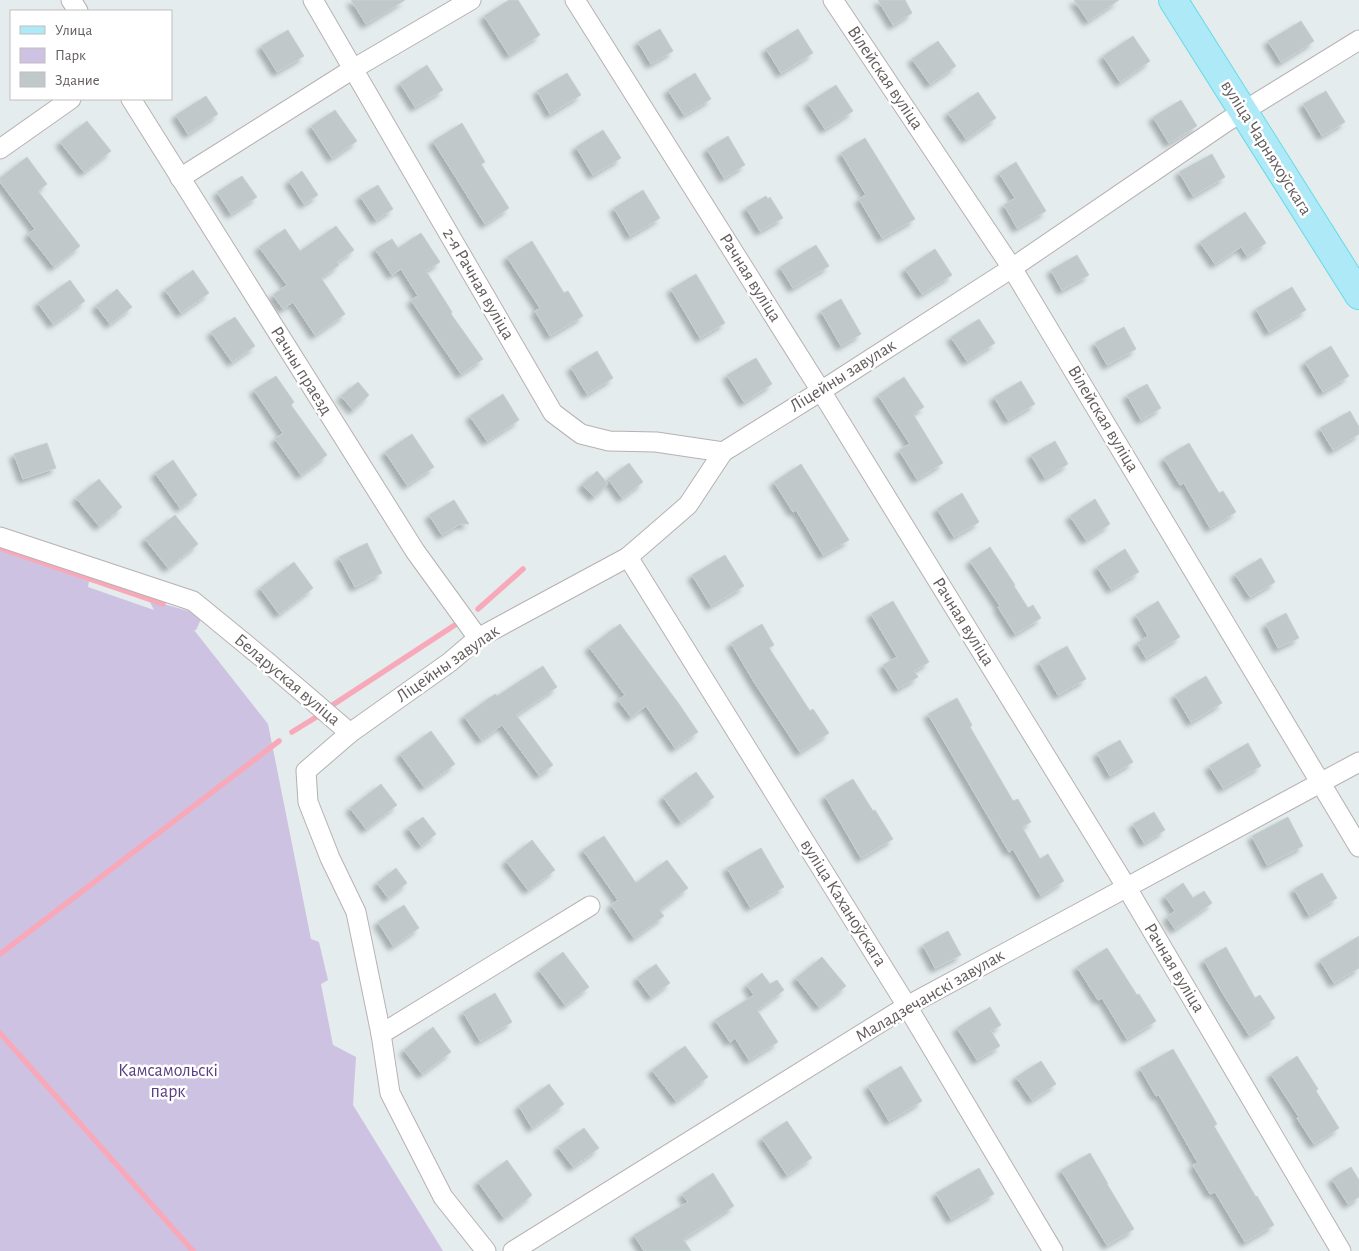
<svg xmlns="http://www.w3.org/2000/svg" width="1359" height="1251" viewBox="0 0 1359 1251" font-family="'Alegreya Sans',sans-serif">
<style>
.green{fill:#cec2e3}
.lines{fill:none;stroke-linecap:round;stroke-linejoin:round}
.stream{stroke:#f8a9b9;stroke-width:5.5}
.building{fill:#c0c8c9;stroke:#c3d1d1;filter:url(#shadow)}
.street-casing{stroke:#b8b1b1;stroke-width:21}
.primary-casing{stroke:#65dbe5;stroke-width:30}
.street{stroke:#fff;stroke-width:19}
.primary{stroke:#aee9f8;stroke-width:28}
.labels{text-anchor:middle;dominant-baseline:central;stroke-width:5;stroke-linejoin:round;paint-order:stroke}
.street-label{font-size:18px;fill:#635c5c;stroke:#fff}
.park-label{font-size:18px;fill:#593c82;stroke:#fff}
</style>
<defs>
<filter id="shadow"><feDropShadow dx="-4.5" dy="4.5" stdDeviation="2.5" flood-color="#0004"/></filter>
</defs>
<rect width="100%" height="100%" fill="#e4eced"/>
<path class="green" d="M0,550L89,581L88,587L154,610L149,600L203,615L196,630H194L268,724L311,939L319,942L328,980L321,984L333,1045L356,1057L353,1105L443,1251H0Z"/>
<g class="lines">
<g class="stream">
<path d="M0,548L163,604"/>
<path d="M478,609L523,569"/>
<path d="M328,708L461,621"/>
<path d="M292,732L318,716"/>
<path d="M0,954L279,741"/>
<path d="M0,1033L193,1251"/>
</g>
</g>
<g class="building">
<path d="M351,0H405L366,24Z"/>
<path d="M509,0H518L540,35L509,55L484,16Z"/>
<path d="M878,0H905L912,13L893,25Z"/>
<path d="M1074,0H1119L1088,21Z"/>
<path d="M1301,21L1314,41L1281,62L1268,41Z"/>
<path d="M660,29L673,51L651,64L638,42Z"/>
<path d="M798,29L813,53L781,73L766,49Z"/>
<path d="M288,30L304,56L277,72L261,46Z"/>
<path d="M1133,36L1150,61L1120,82L1103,56Z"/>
<path d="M938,41L956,66L930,84L912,59Z"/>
<path d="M427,65L443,90L415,107L400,83Z"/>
<path d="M567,73L581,95L550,114L537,91Z"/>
<path d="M695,73L711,99L684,115L668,90Z"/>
<path d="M836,85L853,111L825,129L808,103Z"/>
<path d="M1326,91L1345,122L1322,136L1303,104Z"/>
<path d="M978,92L996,118L966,139L948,113Z"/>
<path d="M206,96L218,114L188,134L176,115Z"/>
<path d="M1181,100L1197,126L1169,143L1153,117Z"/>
<path d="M335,110L357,141L332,158L311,126Z"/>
<path d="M87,121L111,151L84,172L60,142Z"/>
<path d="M462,123L485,162L481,164L509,208L485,224L433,141Z"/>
<path d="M603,130L621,158L593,175L576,147Z"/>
<path d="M728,136L745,165L724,178L707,149Z"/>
<path d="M865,138L915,219L882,238L859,199L866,195L841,153Z"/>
<path d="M1212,154L1225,177L1193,196L1179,172Z"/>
<path d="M27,157L47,184L38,191L80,246L54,267L28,234L35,229L0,182V178Z"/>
<path d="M1016,162L1046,211L1017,228L1004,205L1015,198L999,173Z"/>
<path d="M302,171L318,195L304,204L289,181Z"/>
<path d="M242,176L257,197L231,214L217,192Z"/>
<path d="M378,185L393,209L376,220L360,196Z"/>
<path d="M643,190L660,218L630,236L614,208Z"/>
<path d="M766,196L768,199L770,197L783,218L760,231L746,208Z"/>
<path d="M1245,212L1266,243L1247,256L1241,247L1215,264L1200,242Z"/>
<path d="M336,226L354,250L337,262L339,265L321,278L345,314L315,335L293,302L283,309L273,295L287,285L259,247L285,229L300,251Z"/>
<path d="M421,233L440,262L426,271L452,312L451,314L483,359L461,374L411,300L418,296L401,269L392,275L375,249L392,239L398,248Z"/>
<path d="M532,241L564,293L568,291L583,316L550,336L535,311L540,308L507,257Z"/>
<path d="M816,245L829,266L793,288L780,267Z"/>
<path d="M935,249L952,275L922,294L905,269Z"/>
<path d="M1077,255L1089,275L1062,290L1051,270Z"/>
<path d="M193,270L209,293L181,313L165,290Z"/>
<path d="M696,274L725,323L700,338L671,289Z"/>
<path d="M70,280L85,301L53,324L38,303Z"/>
<path d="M1292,287L1306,310L1269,332L1256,309Z"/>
<path d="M117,289L132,307L110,324L96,306Z"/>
<path d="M841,299L861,334L841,346L821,311Z"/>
<path d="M235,317L255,346L232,362L211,332Z"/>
<path d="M979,319L995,343L967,361L951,337Z"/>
<path d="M1124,327L1136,349L1107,365L1095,343Z"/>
<path d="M1331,346L1349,376L1323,392L1305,362Z"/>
<path d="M597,351L613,378L587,394L571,367Z"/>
<path d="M756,358L772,384L744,402L727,375Z"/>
<path d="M276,376L294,402L291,405L327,455L301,475L275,439L283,433L254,390Z"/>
<path d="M904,377L924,407L913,414L943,463L917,479L899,450L910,444L878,395Z"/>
<path d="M1021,381L1035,404L1008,420L994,397Z"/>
<path d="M358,382L369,395L353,410L341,396Z"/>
<path d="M1147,384L1161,408L1141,420L1127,395Z"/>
<path d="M503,394L519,420L487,441L470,416Z"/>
<path d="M1350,411L1359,427V434L1333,450L1320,428Z"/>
<path d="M412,434L434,467L407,485L385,452Z"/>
<path d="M1055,441L1068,464L1045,478L1031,455Z"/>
<path d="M47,443L56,468L23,479L14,454Z"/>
<path d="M1189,443L1219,493L1223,491L1236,512L1210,528L1184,483L1180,485L1164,458Z"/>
<path d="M173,460L197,495L180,508L155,473Z"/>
<path d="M629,463L643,482L622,498L608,479Z"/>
<path d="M801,464L849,540L823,555L796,510L793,512L774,482Z"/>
<path d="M597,471L608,484L594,497L582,485Z"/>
<path d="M99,479L122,507L99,526L76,498Z"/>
<path d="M962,493L979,522L954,537L937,509Z"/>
<path d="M1095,499L1110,524L1086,540L1070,516Z"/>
<path d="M454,500L469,524H460L442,535L429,515Z"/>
<path d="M175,515L198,544L168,568L145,539Z"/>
<path d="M367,543L382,573L355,587L339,557Z"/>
<path d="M990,547L1015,585L1014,586L1028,608L1033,605L1041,618L1015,634L998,607L1000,606L970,561Z"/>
<path d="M1125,549L1139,572L1111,589L1097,567Z"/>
<path d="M725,555L744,586L711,606L692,575Z"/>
<path d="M1261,558L1275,582L1250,597L1235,574Z"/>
<path d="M294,562L313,588L279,614L260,588Z"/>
<path d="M893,601L929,662L914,671L918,677L898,689L883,665L897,657L871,614Z"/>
<path d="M1158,601L1180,637L1146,658L1137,643L1148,636L1136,615Z"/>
<path d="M1286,613L1299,638L1278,648L1266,624Z"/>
<path d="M620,624L679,704L698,732L675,748L646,706L631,717L618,700L625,695L589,647Z"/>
<path d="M762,624L774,645L769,648L810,711L813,709L829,733L800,752L754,682L731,643Z"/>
<path d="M1067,646L1086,679L1058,695L1039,662Z"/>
<path d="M543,666L557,687L516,715L553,765L539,775L502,725L481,740L464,716L495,694L497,696Z"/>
<path d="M1206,676L1222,703L1191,722L1175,695Z"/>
<path d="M957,698L972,725L970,727L1013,801L1018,799L1031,822L1022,827L1040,859L1048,854L1064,881L1041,896L1013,849L1009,852L928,714Z"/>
<path d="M431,731L455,764L424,787L400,754Z"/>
<path d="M1120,740L1133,762L1110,776L1097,753Z"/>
<path d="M1248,743L1261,766L1223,788L1209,766Z"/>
<path d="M696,772L714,797L681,822L663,797Z"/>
<path d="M853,779L873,811L875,810L893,839L861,858L825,796Z"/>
<path d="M381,784L397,805L366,829L350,808Z"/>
<path d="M1154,812L1165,830L1144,843L1133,824Z"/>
<path d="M423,817L436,834L421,846L408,828Z"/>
<path d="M1288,817L1303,846L1267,865L1252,836Z"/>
<path d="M604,836L636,883L667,860L688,888L659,910L664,916L634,938L611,905L618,900L583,850Z"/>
<path d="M532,840L555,870L528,890L506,861Z"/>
<path d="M761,848L784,887L750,907L727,868Z"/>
<path d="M396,868L407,883L388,898L377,883Z"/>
<path d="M1322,873L1337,898L1309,915L1294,889Z"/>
<path d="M1183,883L1193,898L1204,891L1212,903L1175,929L1167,917L1175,911L1165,896Z"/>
<path d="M404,905L419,928L393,946L378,922Z"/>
<path d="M948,931L961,955L935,968L923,945Z"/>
<path d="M1359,936V968L1334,983L1320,960Z"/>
<path d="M1226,947L1255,998L1260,995L1275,1018L1249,1035L1222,992L1204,960Z"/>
<path d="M1107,948L1137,995L1139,994L1156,1021L1127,1039L1102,998L1098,1000L1077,967Z"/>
<path d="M563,952L589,987L565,1005L539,970Z"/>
<path d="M822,957L846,986L819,1007L796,978Z"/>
<path d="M656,964L670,983L651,997L637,978Z"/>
<path d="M762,973L770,984L777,980L784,990L757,1010L778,1042L749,1060L735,1038L730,1042L715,1020L754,995L747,985Z"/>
<path d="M495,993L512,1022L480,1041L463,1012Z"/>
<path d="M990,1007L1001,1025L991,1031L1000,1046L977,1060L957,1028Z"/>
<path d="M433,1027L451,1052L422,1074L404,1050Z"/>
<path d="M685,1046L708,1077L676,1101L652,1070Z"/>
<path d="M1173,1049L1217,1124L1214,1126L1256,1197L1257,1196L1274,1225L1245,1242L1215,1192L1210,1194L1193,1165L1198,1163L1159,1095L1156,1096L1140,1068Z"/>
<path d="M1297,1056L1318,1089L1316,1091L1339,1128L1314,1144L1297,1118L1299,1117L1271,1074Z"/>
<path d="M1041,1061L1056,1084L1032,1100L1016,1077Z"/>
<path d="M901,1066L922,1101L889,1121L868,1086Z"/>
<path d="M549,1084L564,1104L532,1128L519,1106Z"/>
<path d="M787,1121L812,1158L787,1175L762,1138Z"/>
<path d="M584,1128L599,1148L573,1167L558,1147Z"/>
<path d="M1090,1153L1108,1184H1107L1134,1229L1107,1245L1061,1170Z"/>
<path d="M507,1160L532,1195L504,1218L478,1182Z"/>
<path d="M1351,1167L1359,1180V1197L1348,1204L1332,1179Z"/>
<path d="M979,1168L994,1194L951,1219L936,1193Z"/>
<path d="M713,1173L734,1206L683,1239L691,1251H644L634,1235L688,1202L682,1194Z"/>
</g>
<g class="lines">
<g class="street-casing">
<g id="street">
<path d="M71,0L78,11"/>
<path d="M313,0L553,413L581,434L609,441L656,442L723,452"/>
<path d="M575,0L821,391L1127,888L1341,1251"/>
<path d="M833,0L1012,268L1359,847"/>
<path d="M131,99L415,551L478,638"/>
<path d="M0,149L71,99"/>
<path d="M180,178L353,69L471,0"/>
<path d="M0,537L193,601L265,660L350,733"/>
<path d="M628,557L907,1006L1053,1251"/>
<path d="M381,1034L590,906"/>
<path d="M486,1251L443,1197L390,1093L381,1034L356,912L330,858L308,802L306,771L350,733L450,662L478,638L628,557L688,505L723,452L821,391L1012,268L1226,122L1359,40"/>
<path d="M513,1251L907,1006L1359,762"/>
</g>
</g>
<g class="primary-casing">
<path id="primary" d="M1173,0L1359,295"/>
</g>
<use href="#street" class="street"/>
<use href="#primary" class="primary"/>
</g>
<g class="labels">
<g class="street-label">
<text transform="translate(885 78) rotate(56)">Вілейская вуліца</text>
<text transform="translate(1266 148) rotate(58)">вуліца Чарняхоўскага</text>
<text transform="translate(750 278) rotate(58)">Рачная вуліца</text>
<text transform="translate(478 284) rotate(60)">2-я Рачная вуліца</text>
<text transform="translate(301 371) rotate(58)">Рачны праезд</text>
<text transform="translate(843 376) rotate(-32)">Ліцейны завулак</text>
<text transform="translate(1103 419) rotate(59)">Вілейская вуліца</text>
<text transform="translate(963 622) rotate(58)">Рачная вуліца</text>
<text transform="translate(448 664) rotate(-35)">Ліцейны завулак</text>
<text transform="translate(287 680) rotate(40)">Беларуская вуліца</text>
<text transform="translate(843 903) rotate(58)">вуліца Каханоўскага</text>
<text transform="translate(1174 968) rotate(59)">Рачная вуліца</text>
<text transform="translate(930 996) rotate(-30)">Маладзечанскі завулак</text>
</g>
<g class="park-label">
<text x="168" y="1071">Камсамольскі<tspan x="168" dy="21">парк</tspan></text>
</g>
</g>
<rect x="10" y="10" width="162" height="90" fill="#ffffff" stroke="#c1bebe"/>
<rect x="20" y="26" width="25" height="8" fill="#aee9f8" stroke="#c1bebe"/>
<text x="55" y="35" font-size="15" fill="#635c5c">Улица</text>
<rect x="20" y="48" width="25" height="15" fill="#cec2e3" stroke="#c1bebe"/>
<text x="55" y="60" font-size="15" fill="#635c5c">Парк</text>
<rect x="20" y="72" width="25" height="15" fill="#c0c8c9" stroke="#c1bebe"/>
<text x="55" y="85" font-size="15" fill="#635c5c">Здание</text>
</svg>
